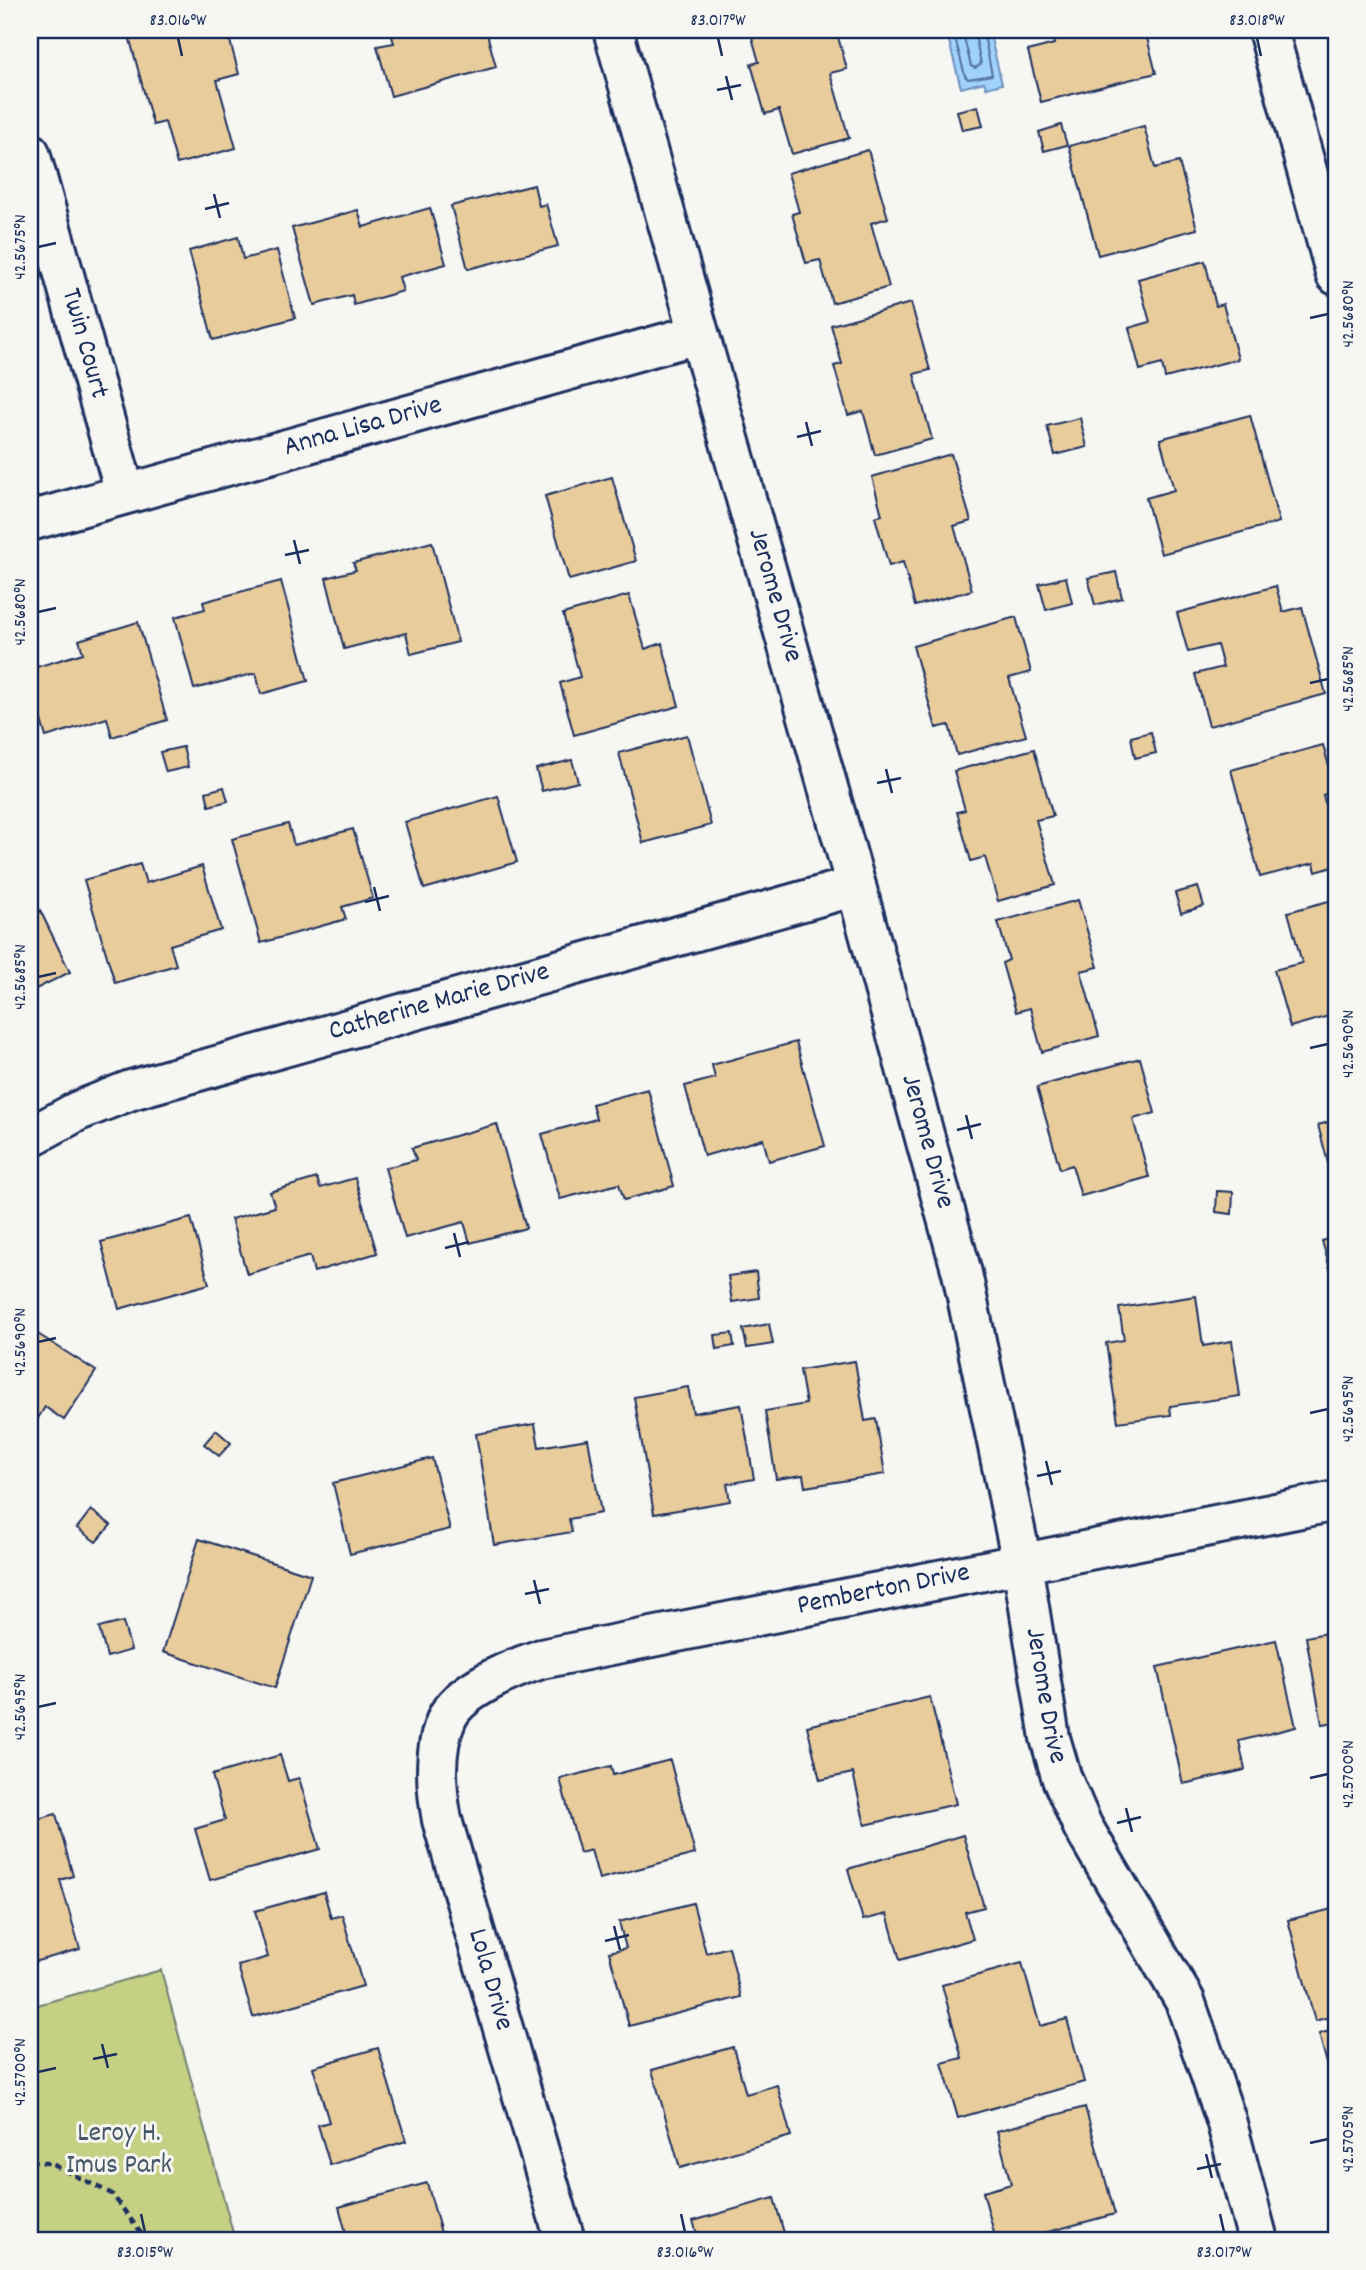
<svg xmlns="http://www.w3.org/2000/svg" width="1366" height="2270" viewBox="0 0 1366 2270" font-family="Dekko,sans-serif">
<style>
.green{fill:#c5d084;stroke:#708071;stroke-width:2}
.water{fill:#a1d1fd;stroke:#6b90bd;stroke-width:2}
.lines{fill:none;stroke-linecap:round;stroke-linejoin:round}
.shore{stroke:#51709e;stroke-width:2}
.building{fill:#e9cc9c;stroke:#1b2f5e;stroke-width:2}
.minor-casing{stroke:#1b2f5e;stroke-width:44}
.path{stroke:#1b2f5e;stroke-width:4.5;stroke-dasharray:7 5;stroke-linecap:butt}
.minor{stroke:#f6f6f2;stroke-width:38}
.ticks{fill:none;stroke:#1b2f5e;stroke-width:2.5}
.labels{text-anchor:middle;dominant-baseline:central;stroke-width:6;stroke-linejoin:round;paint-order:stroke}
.street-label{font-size:28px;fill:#1b2f5e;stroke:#f6f6f2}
.park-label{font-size:28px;fill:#465768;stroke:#f6f6f2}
.neatline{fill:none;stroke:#1b2f5e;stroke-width:2.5}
.ticks-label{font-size:18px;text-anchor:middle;fill:#1b2f5e}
</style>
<rect width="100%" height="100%" fill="#f6f6f2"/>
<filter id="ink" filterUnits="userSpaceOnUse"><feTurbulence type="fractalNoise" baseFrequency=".0143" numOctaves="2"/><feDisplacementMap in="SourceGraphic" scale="14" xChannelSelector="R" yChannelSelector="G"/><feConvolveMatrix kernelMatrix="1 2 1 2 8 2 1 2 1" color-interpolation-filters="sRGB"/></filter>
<g filter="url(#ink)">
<path class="green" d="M161,1970L235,2240H30V2007Z"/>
<path class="water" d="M946,30H989L1002,84L986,88L984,82L961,88Z"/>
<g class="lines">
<g class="shore">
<path d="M953,30L965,76L968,79L992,75L983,30"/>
<path d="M962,30L971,66L975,68L981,64L974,30"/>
</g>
</g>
<g class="building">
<path d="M151,30H227L239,74L217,80L236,148L177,164L165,122L153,125L129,36Z"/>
<path d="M390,30H486L496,67L391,96L377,46L394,43Z"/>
<path d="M750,30H836L847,69L830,73L849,138L792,154L779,110L765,114L751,64L759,62Z"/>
<path d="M1050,30H1145L1156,73L1041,102L1028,51L1054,44Z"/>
<path d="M978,106L983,126L962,130L957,111Z"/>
<path d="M1061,125L1067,145L1044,151L1039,132Z"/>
<path d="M1144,126L1155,168L1179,162L1197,229L1098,255L1069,146Z"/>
<path d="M868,150L888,218L871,223L889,287L832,303L820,260L806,263L792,214L799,212L788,173Z"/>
<path d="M534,185L539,206L546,204L558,246L468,269L451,206Z"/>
<path d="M430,208L446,264L399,277L403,291L354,305L352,295L314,305L292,228L358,210L363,227Z"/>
<path d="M238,237L243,259L277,250L295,318L213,340L189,251Z"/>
<path d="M1205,261L1216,306L1223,304L1238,359L1165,378L1162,364L1140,370L1129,328L1150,322L1138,279Z"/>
<path d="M911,303L930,370L914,374L932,439L875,455L863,411L848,415L834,366L842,364L831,325Z"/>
<path d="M1250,415L1279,522L1161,554L1146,498L1174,490L1160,439Z"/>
<path d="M1080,418L1087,447L1055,455L1047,426Z"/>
<path d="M951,454L971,521L954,526L972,590L915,606L903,562L889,566L875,517L882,515L872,477Z"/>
<path d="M612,477L636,561L569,580L545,496Z"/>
<path d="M432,542L458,642L411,654L406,633L344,649L326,578L356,570L353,563Z"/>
<path d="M1116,572L1122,598L1095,605L1088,578Z"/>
<path d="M1066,577L1072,603L1046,610L1039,584Z"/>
<path d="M281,581L308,681L261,694L256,673L194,689L175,617L205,609L203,602Z"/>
<path d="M1276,586L1283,612L1302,607L1326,694L1209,726L1195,674L1223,667L1217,645L1188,652L1177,613Z"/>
<path d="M629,595L645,649L662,643L679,706L574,735L560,683L580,677L563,614Z"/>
<path d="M1016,617L1031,672L1009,678L1026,736L957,755L949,725L936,728L913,646Z"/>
<path d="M138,622L167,720L112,737L107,718L46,737L30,683V669L83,653L79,640Z"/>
<path d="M1151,732L1156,753L1135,758L1131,737Z"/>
<path d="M687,735L711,825L643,843L619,753Z"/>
<path d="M1323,745L1336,791L1323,795L1327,810L1336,808V866L1316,872L1314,863L1260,877L1231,770Z"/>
<path d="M183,747L188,767L166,772L160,752Z"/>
<path d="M1034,749L1053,816L1036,820L1055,885L998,901L985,857L971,861L957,812L965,810L954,771Z"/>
<path d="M572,760L578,782L542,791L536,769Z"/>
<path d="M224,787L228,801L209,806L206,792Z"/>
<path d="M498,796L517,862L424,889L405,822Z"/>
<path d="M288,824L294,845L353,829L373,898L342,907L346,919L261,943L232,839Z"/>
<path d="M140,864L146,883L202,866L221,930L170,945L176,965L115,983L84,880Z"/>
<path d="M1198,887L1204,906L1181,913L1175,893Z"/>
<path d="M1336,899V1014L1290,1027L1274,970L1302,963L1288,912Z"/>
<path d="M1078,900L1098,967L1081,971L1099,1036L1042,1052L1030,1008L1016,1012L1002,963L1009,960L998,922Z"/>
<path d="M40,910L70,972L30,992V915Z"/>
<path d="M796,1042L825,1146L769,1161L763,1139L704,1156L685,1086L715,1078L712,1065Z"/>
<path d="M1140,1058L1155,1113L1133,1119L1149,1177L1081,1196L1072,1165L1060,1169L1037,1087Z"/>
<path d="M648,1089L674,1186L624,1200L619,1184L560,1199L542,1134L596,1119L592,1104Z"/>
<path d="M1336,1120V1181L1333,1182L1318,1125Z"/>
<path d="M497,1124L526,1228L470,1243L464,1222L405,1238L385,1168L416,1160L412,1148Z"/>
<path d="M317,1178L320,1188L355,1178L377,1253L314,1272L310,1256L247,1274L231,1219L275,1207L270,1192Z"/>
<path d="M1217,1191L1233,1192L1232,1214L1216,1212Z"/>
<path d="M191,1218L209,1284L119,1309L101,1242Z"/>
<path d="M1336,1237V1278L1333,1279L1322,1241Z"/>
<path d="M756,1272L759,1298L732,1302L728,1276Z"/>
<path d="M1196,1296L1203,1346L1232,1341L1240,1396L1170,1406L1171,1415L1118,1422L1106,1343L1124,1340L1119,1308Z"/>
<path d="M769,1324L773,1344L747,1348L743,1329Z"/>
<path d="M30,1329L96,1371L64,1420L45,1407L30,1431Z"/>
<path d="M732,1333L734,1346L717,1349L715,1335Z"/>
<path d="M855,1361L865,1421L876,1419L885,1474L805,1487L803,1475L776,1479L765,1411L806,1404L800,1370Z"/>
<path d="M688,1387L693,1413L741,1405L754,1479L727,1484L730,1501L654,1514L634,1397Z"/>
<path d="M535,1424L539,1447L588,1439L601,1513L569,1519L572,1532L494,1545L476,1434Z"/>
<path d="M216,1430L231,1443L219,1456L204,1444Z"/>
<path d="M432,1458L450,1529L350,1554L333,1483Z"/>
<path d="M91,1510L111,1525L96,1542L77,1528Z"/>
<path d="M199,1539L311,1575L275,1688L163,1652Z"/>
<path d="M123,1622L131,1650L107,1657L99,1628Z"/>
<path d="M1336,1631V1722L1322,1724L1306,1637Z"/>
<path d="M1276,1640L1296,1727L1239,1741L1245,1770L1183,1784L1157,1667Z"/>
<path d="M930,1697L956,1804L865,1825L853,1773L820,1780L807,1726Z"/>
<path d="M280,1755L288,1781L299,1778L320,1849L210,1880L195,1829L225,1820L212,1775Z"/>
<path d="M670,1760L695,1854L599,1879L591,1850L580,1853L560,1779L611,1766L613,1775Z"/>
<path d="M56,1814L73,1876L60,1880L80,1949L30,1963V1821Z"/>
<path d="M963,1835L984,1907L965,1912L973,1939L900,1960L887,1914L863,1920L848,1869Z"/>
<path d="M324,1892L331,1918L342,1915L363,1986L253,2017L238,1966L268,1957L255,1911Z"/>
<path d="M693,1903L706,1953L729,1947L741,1997L629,2026L609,1952L626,1948L619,1922Z"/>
<path d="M1336,1908V2015L1315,2021L1288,1920Z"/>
<path d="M1022,1963L1040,2026L1067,2019L1084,2082L958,2118L942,2063L962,2058L942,1985Z"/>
<path d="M1336,2029V2097L1319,2034Z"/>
<path d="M733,2047L746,2094L777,2085L791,2136L680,2168L652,2070Z"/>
<path d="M378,2048L406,2141L330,2165L318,2125L329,2122L313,2067Z"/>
<path d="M1085,2107L1115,2214L1018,2240H996L983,2192L1011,2184L997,2131Z"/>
<path d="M427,2183L443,2240H348L339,2207Z"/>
<path d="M774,2198L786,2240H699L693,2221Z"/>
</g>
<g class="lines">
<g class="minor-casing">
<g id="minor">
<path id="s1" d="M613,30L856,886L962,1273L1022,1563L1050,1738L1062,1779L1083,1827L1185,2001L1226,2120L1258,2240"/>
<path d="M1268,30L1336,275"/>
<path id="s2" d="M30,153L125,493"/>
<path id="s3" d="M30,521L698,334"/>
<path id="s4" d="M30,1137L78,1111L131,1090L856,886"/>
<path id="s5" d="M565,2240L442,1820C436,1788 433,1749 447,1718C459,1690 514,1668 541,1659L1336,1501"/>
</g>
</g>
<path class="path" d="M30,2160L52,2164L112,2194L146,2240"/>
<use href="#minor" class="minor"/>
</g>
</g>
<path class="ticks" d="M178,38L182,56M718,38L722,56M1257,38L1261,56M726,76L732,100M717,90L741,85M214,194L220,218M205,209L229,203M38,247L56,243M1310,318L1328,314M806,422L812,446M797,437L821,431M294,540L300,564M285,555L309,550M38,612L56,608M1310,683L1328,679M886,769L892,793M877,783L901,778M374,887L380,911M365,902L389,896M38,977L56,973M1310,1048L1328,1044M966,1115L972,1139M957,1130L981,1124M454,1233L460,1257M445,1248L469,1242M38,1342L56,1338M1310,1413L1328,1409M1046,1461L1052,1485M1037,1476L1061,1471M534,1580L540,1604M525,1594L549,1589M38,1707L56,1703M1310,1778L1328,1774M1126,1808L1132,1832M1117,1823L1141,1817M614,1926L620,1950M605,1941L629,1935M102,2044L108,2068M93,2059L117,2054M38,2072L56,2068M1310,2143L1328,2139M1206,2154L1212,2178M1197,2169L1221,2164M141,2214L145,2232M681,2214L685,2232M1220,2214L1224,2232"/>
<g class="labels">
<g class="street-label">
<text stroke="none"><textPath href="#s2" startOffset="198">Twin Court</textPath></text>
<text stroke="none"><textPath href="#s3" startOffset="346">Anna Lisa Drive</textPath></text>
<text stroke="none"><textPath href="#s1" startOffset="588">Jerome Drive</textPath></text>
<text stroke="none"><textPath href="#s4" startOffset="432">Catherine Marie Drive</textPath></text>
<text stroke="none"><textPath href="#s1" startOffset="1155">Jerome Drive</textPath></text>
<text stroke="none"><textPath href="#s5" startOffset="1004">Pemberton Drive</textPath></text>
<text stroke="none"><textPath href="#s1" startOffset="1722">Jerome Drive</textPath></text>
<text transform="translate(489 1980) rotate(74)">Lola Drive</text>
</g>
<g class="park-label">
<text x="119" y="2135">Leroy H.<tspan x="119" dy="32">Imus Park</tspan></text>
</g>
</g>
<rect width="1366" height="2270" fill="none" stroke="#f6f6f2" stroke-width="77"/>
<rect x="38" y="38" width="1290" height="2194" class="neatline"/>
<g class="ticks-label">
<text x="178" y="25">83.016°W</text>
<text x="718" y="25">83.017°W</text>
<text x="1257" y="25">83.018°W</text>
<text transform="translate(19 247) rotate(-90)" y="6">42.5675°N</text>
<text transform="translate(1347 314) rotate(-90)" y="6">42.5680°N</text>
<text transform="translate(19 612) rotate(-90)" y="6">42.5680°N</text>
<text transform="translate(1347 679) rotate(-90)" y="6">42.5685°N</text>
<text transform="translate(19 977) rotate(-90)" y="6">42.5685°N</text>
<text transform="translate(1347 1044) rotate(-90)" y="6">42.5690°N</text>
<text transform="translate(19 1342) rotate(-90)" y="6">42.5690°N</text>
<text transform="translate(1347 1409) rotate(-90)" y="6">42.5695°N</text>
<text transform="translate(19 1707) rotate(-90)" y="6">42.5695°N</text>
<text transform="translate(1347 1774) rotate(-90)" y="6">42.5700°N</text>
<text transform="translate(19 2072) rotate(-90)" y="6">42.5700°N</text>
<text transform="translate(1347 2139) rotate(-90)" y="6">42.5705°N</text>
<text x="145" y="2257">83.015°W</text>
<text x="685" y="2257">83.016°W</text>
<text x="1224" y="2257">83.017°W</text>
</g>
</svg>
